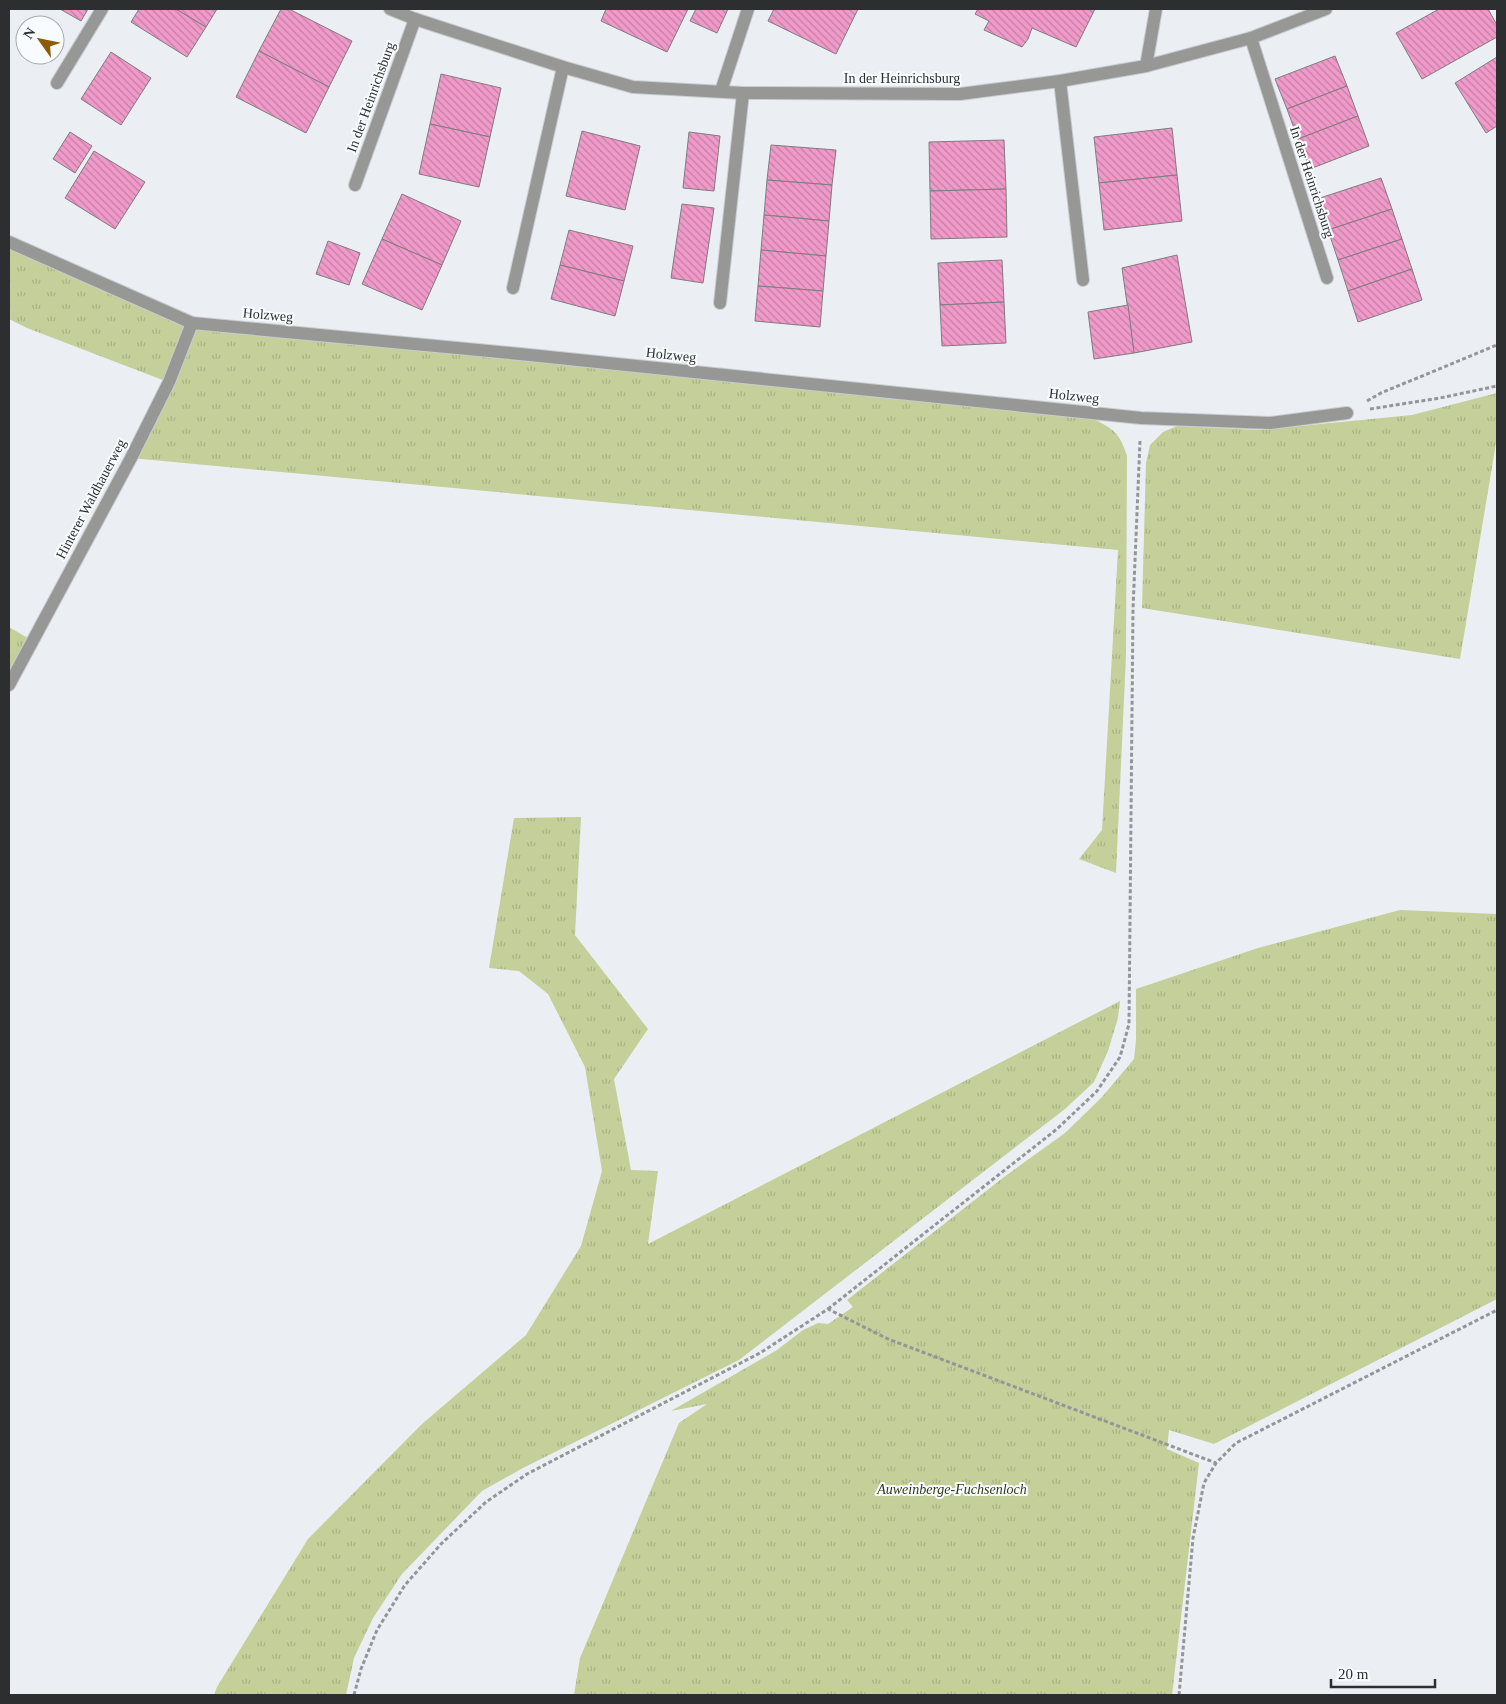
<svg xmlns="http://www.w3.org/2000/svg" width="1506" height="1704" viewBox="0 0 1506 1704" font-family="Georgia,serif">
<style>
.grass{fill:url(#grass-tufts)}
.building{fill:url(#building-back-hatch);stroke:#807b7e}
.lines{fill:none;stroke-linecap:round;stroke-linejoin:round}
.minor-casing{stroke:#c9ccd0;stroke-width:14}
.path{stroke:#939598;stroke-width:3;stroke-dasharray:4 2.5;stroke-linecap:butt}
.minor{stroke:#979795;stroke-width:12}
.labels{text-anchor:middle;dominant-baseline:central;stroke-width:4;stroke-linejoin:round;paint-order:stroke}
.street-label{font-size:14px;fill:#2d2e30;stroke:#f9fcff}
.park-label{font-size:14px;font-style:italic;fill:#313811;stroke:#f9fcff}
</style>
<defs>
<pattern id="grass-tufts" width="24" height="20" patternUnits="userSpaceOnUse" patternTransform="scale(1.25)"><rect width="24" height="20" fill="#c4cf99"/><path d="M3 7l-1-3M5 7V3M7 7l1-3M15 17l-1-3M17 17v-4M19 17l1-3" fill="none" stroke="#a9b284"/></pattern>
<pattern id="building-back-hatch" width="6" height="6" patternUnits="userSpaceOnUse" patternTransform="scale(1.25)"><rect width="6" height="6" fill="#f09aca"/><path d="M-1 5l2 2M0 0l6 6M5-1l2 2" fill="none" stroke="#c37ea4"/></pattern>
</defs>
<rect width="100%" height="100%" fill="#ebeff3"/>
<g class="grass">
<path d="M9,242L192,323L1092,418C1114,430 1119,431 1127,456L1126,656L1116,873L1079,859L1102,830L1118,550L131,458L168,382L27,328L9,319Z"/>
<path d="M1497,393V437L1460,659L1142,608L1146,463L1150,445L1163,432L1177,426L1260,430L1412,415Z"/>
<path d="M9,627L33,641L9,685Z"/>
<path d="M581,817L575,935L648,1029L614,1079L631,1170L658,1171L648,1244L1120,1001L1118,1018L1108,1051L1094,1082L1065,1109L739,1360L523,1468L482,1491L402,1574L373,1618L354,1658L346,1695H214L217,1687L308,1539L422,1424L526,1335L581,1246L602,1171L585,1067L548,994L519,971L489,968L514,818Z"/>
<path d="M1400,910L1497,914V1299L1214,1444L1169,1430L1167,1449L1199,1463L1172,1695H574L580,1658L679,1423L707,1404L671,1411L777,1350L803,1330L818,1323L828,1324L853,1307L847,1300L1004,1177L1065,1133L1102,1097L1134,1059L1136,1041V989L1258,948Z"/>
</g>
<g class="building">
<path d="M60,9H88L81,21Z"/>
<path d="M139,9H176L206,27L187,57L131,22Z"/>
<path d="M176,9H217L206,27Z"/>
<path d="M281,9H289L352,41L329,87L259,51Z"/>
<path d="M606,9H688L667,52L601,21Z"/>
<path d="M696,9H728L717,33L690,21Z"/>
<path d="M774,9H858L836,54L768,21Z"/>
<path d="M978,9H1095L1076,47L1032,28L1028,39L1022,47L984,30L989,21L975,14Z"/>
<path d="M1439,9H1488L1497,25V37L1422,79L1396,33Z"/>
<path d="M259,51L329,87L306,133L236,97Z"/>
<path d="M111,52L151,78L121,125L81,99Z"/>
<path d="M1335,56L1347,86L1287,109L1275,79Z"/>
<path d="M1497,57V126L1486,133L1455,83Z"/>
<path d="M441,74L501,88L490,137L430,124Z"/>
<path d="M1347,86L1358,116L1298,139L1287,109Z"/>
<path d="M1358,116L1369,146L1310,169L1298,139Z"/>
<path d="M430,124L490,137L479,187L419,174Z"/>
<path d="M1172,128L1177,175L1099,183L1094,137Z"/>
<path d="M582,131L640,146L625,210L566,196Z"/>
<path d="M70,132L92,146L75,173L53,159Z"/>
<path d="M689,132L720,136L714,191L683,188Z"/>
<path d="M1004,140L1006,189L930,191L929,142Z"/>
<path d="M771,145L836,150L832,185L767,180Z"/>
<path d="M94,151L145,182L115,229L65,198Z"/>
<path d="M1177,175L1182,221L1104,230L1099,183Z"/>
<path d="M1381,178L1392,209L1328,230L1317,199Z"/>
<path d="M767,180L832,185L829,221L764,215Z"/>
<path d="M1006,189L1007,237L931,239L930,191Z"/>
<path d="M402,194L461,221L442,265L382,239Z"/>
<path d="M682,204L714,208L703,283L671,278Z"/>
<path d="M1392,209L1402,239L1338,260L1328,230Z"/>
<path d="M764,215L829,221L826,256L761,250Z"/>
<path d="M569,230L633,246L624,281L560,265Z"/>
<path d="M382,239L442,265L422,310L362,284Z"/>
<path d="M1402,239L1412,269L1348,291L1338,260Z"/>
<path d="M328,241L360,253L349,285L316,274Z"/>
<path d="M761,250L826,256L823,291L758,286Z"/>
<path d="M1177,255L1192,342L1134,353L1122,268Z"/>
<path d="M1002,260L1004,302L940,305L938,263Z"/>
<path d="M560,265L624,281L615,316L551,299Z"/>
<path d="M1412,269L1422,300L1358,322L1348,291Z"/>
<path d="M758,286L823,291L820,327L755,321Z"/>
<path d="M1004,302L1006,343L942,346L940,305Z"/>
<path d="M1128,305L1134,353L1094,359L1088,312Z"/>
</g>
<g class="lines">
<g class="minor-casing">
<g id="minor">
<path d="M390,9L415,19L563,67L633,87L743,93L960,94L1060,81L1146,66L1251,38L1326,9"/>
<path d="M1251,38L1327,278"/>
<path d="M1146,66L1156,9"/>
<path d="M1060,81L1083,280"/>
<path d="M57,83L102,9"/>
<path d="M721,91L748,9"/>
<path d="M355,185L415,19"/>
<path d="M9,242L192,323L520,354L1141,418L1270,423L1347,413"/>
<path d="M513,288L563,67"/>
<path d="M720,303L743,93"/>
<path d="M9,685L131,458L169,382L192,323"/>
</g>
</g>
<g class="path">
<path d="M1367,401L1381,393L1497,345"/>
<path d="M1370,409L1440,398L1497,386"/>
<path d="M828,1309L1057,1129L1097,1091L1120,1057L1129,1024L1133,609L1140,441"/>
<path d="M354,1695L361,1669L377,1630L405,1585L441,1544L486,1502L527,1474L760,1353L828,1309L888,1339L1216,1463"/>
<path d="M1179,1695L1193,1538L1204,1483L1216,1463L1236,1443L1497,1310"/>
</g>
<use href="#minor" class="minor"/>
</g>
<g class="labels">
<g class="street-label">
<text x="902" y="78">In der Heinrichsburg</text>
<text transform="translate(371 97) rotate(-70)">In der Heinrichsburg</text>
<text transform="translate(1312 182) rotate(72)">In der Heinrichsburg</text>
<text transform="translate(268 315) rotate(5)">Holzweg</text>
<text transform="translate(671 355) rotate(6)">Holzweg</text>
<text transform="translate(1074 396) rotate(6)">Holzweg</text>
<text transform="translate(91 499) rotate(-62)">Hinterer Waldhauerweg</text>
</g>
<g class="park-label">
<text x="952" y="1489">Auweinberge-Fuchsenloch</text>
</g>
</g>
<rect width="1506" height="1704" fill="none" stroke="#2d2e30" stroke-width="20"/>
<g transform="translate(40 40) rotate(303)"><circle r="24" fill="#f9fcff" stroke="#a7aaac"/>
<path d="M0-4L9 19L0 12L-9 19Z" fill="#8c5c04"/>
<text y="-8" font-size="14" font-weight="bold" text-anchor="middle" fill="#2d2e30">N</text>
</g>
<path d="M1331 1679v8h104v-8" fill="none" stroke="#2d2e30" stroke-width="2.5"/>
<text x="1338" y="1679" font-size="15" fill="#2d2e30" stroke="#f9fcff" stroke-width="4" paint-order="stroke">20 m</text>
</svg>
